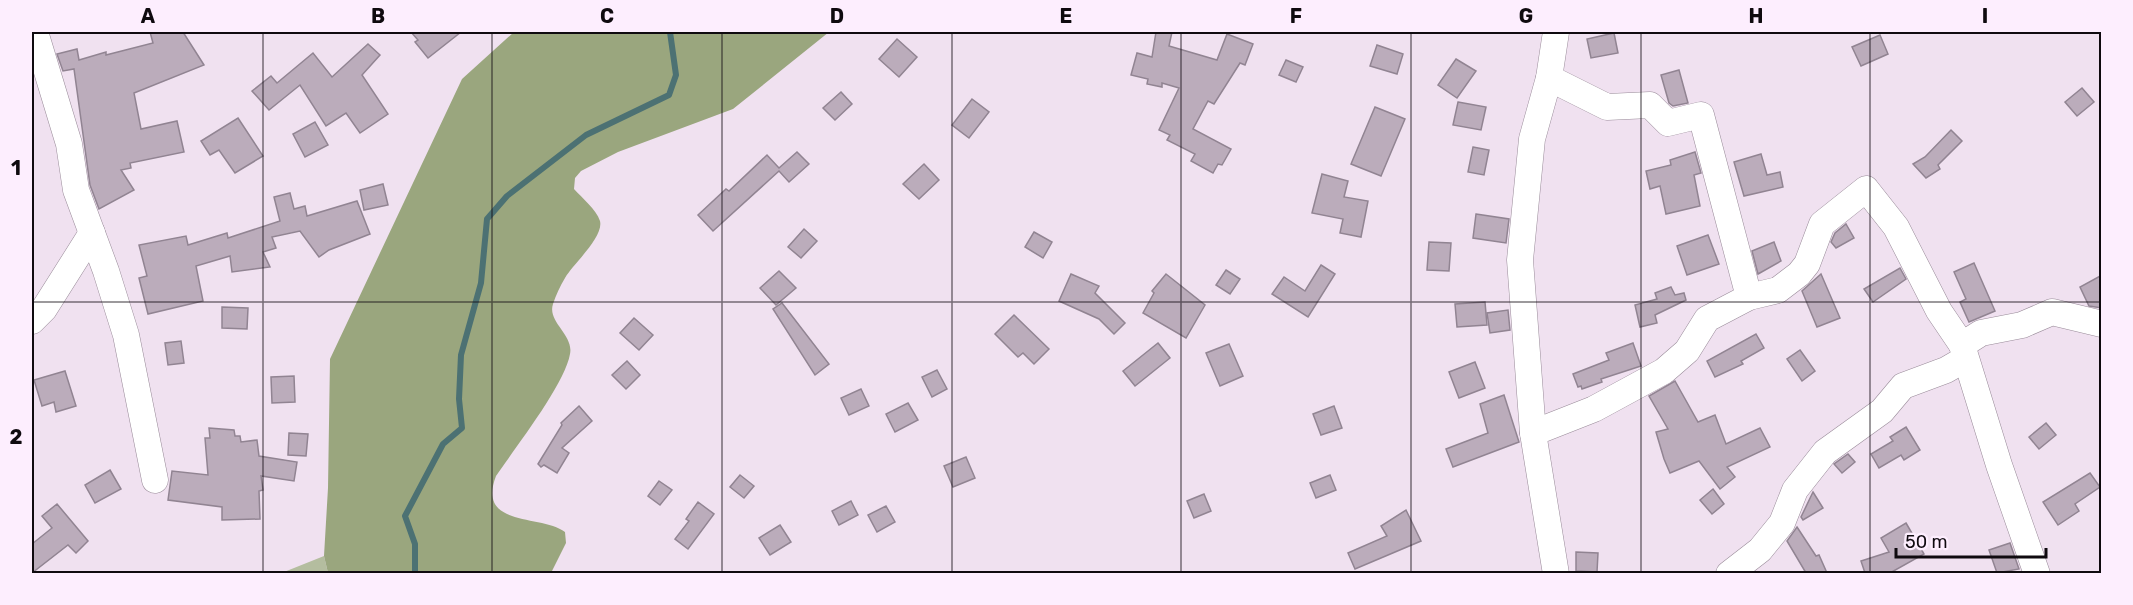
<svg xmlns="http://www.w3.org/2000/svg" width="2133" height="605" viewBox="0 0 2133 605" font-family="Rubik,sans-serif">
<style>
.green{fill:#b4bd9f}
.forest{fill:#9aa67e}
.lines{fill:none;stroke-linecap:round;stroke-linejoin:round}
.stream{stroke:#4c7173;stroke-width:6}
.building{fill:#bbacbb;stroke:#918492;stroke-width:1.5}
.minor-casing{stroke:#998b99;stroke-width:27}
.minor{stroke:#fff;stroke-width:26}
.grid{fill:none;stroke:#0f0a0f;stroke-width:1.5;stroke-opacity:0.55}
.neatline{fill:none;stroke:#0f0a0f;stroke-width:2}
.grid-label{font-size:20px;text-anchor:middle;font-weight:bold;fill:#0f0a0f}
</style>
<rect width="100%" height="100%" fill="#f0e1f0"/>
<path class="green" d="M324,556L328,573L279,574Z"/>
<path class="forest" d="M514,32H829L733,109L618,152L581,171L575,178L574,189C582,198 596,209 600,221C604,237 573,264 565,278C560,286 556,295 553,304C547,322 574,335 570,354C565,384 515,448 496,476C476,528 542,514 565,532L566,543L552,571L545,574L328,573L324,556L328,488L330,359L462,79Z"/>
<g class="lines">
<path class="stream" d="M415,574V544L405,516L443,444L462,428L459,399L461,355L481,283L487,219L507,196L586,135L669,95L676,75L670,32"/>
</g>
<g class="building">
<path d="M150,32H183L204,65L134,93L141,129L177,121L184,152L130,163L131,168L121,170L134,190L99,209L90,185L74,69L63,71L57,54L77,49L79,60L106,52V55L153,43Z"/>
<path d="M411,32H461L428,58L415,42L418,40Z"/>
<path d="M1156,32H1172L1169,46L1217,60L1227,34L1253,44L1245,65L1240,63L1214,104L1208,101L1193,129L1231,149L1222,165L1218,164L1213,173L1191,161L1195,154L1167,140L1170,135L1159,130L1179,88L1162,83V87L1147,84L1148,79L1131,75L1137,53L1152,57Z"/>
<path d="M1614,33L1618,53L1591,58L1587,39Z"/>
<path d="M1880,35L1888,54L1861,66L1852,47Z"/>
<path d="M897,39L917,57L899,77L879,59Z"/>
<path d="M368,44L380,55L362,75L388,114L360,133L346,113L326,126L300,85L269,110L252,91L271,76L277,83L313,53L332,77Z"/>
<path d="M1377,45L1403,54L1397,74L1370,66Z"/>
<path d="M1456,59L1476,71L1457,98L1438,85Z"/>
<path d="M1286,60L1303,67L1296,82L1279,75Z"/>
<path d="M1679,70L1688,103L1673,106L1669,103L1661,75Z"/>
<path d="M2082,88L2094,102L2077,116L2065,102Z"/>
<path d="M841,92L852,104L835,120L823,108Z"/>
<path d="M972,99L989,112L969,138L952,125Z"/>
<path d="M1458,102L1486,107L1481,130L1453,125Z"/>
<path d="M1375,107L1405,119L1381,176L1351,164Z"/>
<path d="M238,118L263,156L235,173L219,150L210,155L201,141Z"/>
<path d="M315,122L328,145L305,157L293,134Z"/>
<path d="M1951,130L1962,141L1938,165L1940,169L1926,178L1913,164L1925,157Z"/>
<path d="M1473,147L1489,150L1484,175L1468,172Z"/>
<path d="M797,152L809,164L789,182L779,171L713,231L698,215L726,189L729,191L767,155L779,168Z"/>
<path d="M1695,152L1701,173L1694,175L1700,206L1666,214L1660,186L1650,189L1646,171L1671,165L1670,160Z"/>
<path d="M1761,154L1767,175L1780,172L1783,187L1744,196L1734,162Z"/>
<path d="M924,164L939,180L919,199L903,184Z"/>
<path d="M1322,174L1348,181L1344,197L1368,201L1361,237L1340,233L1343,219L1312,213Z"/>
<path d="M383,184L388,205L364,210L360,190Z"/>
<path d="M290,193L294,209L305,206L307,216L357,201L370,234L329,250L319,257L300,231L272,237L276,248L263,252L270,267L232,272L230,256L196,266L203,301L148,314L139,278L147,276L139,245L186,236L188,245L227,233L228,238L280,221L274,197Z"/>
<path d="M1476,214L1509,219L1506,243L1473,238Z"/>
<path d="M1846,224L1854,238L1836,248L1831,242L1835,233Z"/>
<path d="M804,229L817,241L801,258L788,247Z"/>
<path d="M1034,232L1052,242L1043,258L1025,247Z"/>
<path d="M1708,235L1719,264L1687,275L1677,246Z"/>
<path d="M1429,242L1451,243L1449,271L1427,270Z"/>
<path d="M1774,242L1781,261L1758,274L1752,251Z"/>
<path d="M1974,263L1995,311L1969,322L1960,302L1966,299L1954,272Z"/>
<path d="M1321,265L1335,274L1308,317L1272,294L1284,277L1305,291Z"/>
<path d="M1900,268L1906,279L1873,302L1864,289Z"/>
<path d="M1226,270L1240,279L1230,294L1216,285Z"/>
<path d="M779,271L796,288L776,305L760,288Z"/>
<path d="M1071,274L1099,286L1095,293L1125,323L1114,334L1099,319L1059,301Z"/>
<path d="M1166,274L1205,305L1186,338L1143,313L1154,293L1152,291Z"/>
<path d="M1821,274L1840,318L1817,327L1802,291Z"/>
<path d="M2102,275V308L2089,306L2080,287Z"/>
<path d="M1671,287L1675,295L1684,293L1686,300L1655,315L1657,323L1640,327L1635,305L1657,299L1655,293Z"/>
<path d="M1485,302L1487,325L1457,327L1455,304Z"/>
<path d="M782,303L829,364L815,375L773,309Z"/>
<path d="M222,307L248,308L247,329L222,328Z"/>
<path d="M1508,310L1510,330L1490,333L1487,313Z"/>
<path d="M1014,315L1049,349L1034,364L1023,353L1018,357L995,334Z"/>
<path d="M634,318L653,335L639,350L620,333Z"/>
<path d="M1756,334L1764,348L1741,361L1743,364L1715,377L1707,361Z"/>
<path d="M181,341L184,363L168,365L165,343Z"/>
<path d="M1158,343L1170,358L1135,386L1123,371Z"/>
<path d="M1633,343L1641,366L1601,379L1602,382L1582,389L1581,386L1578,387L1573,374L1609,360L1606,353Z"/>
<path d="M1229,344L1243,376L1220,386L1206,353Z"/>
<path d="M1800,350L1815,371L1802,381L1787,359Z"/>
<path d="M627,361L640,375L626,389L612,375Z"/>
<path d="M1475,362L1485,388L1459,398L1449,372Z"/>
<path d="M937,370L947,389L932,397L922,377Z"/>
<path d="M65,371L76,406L56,412L54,402L42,406L34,380Z"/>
<path d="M294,376L295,402L272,403L271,377Z"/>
<path d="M1675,381L1698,422L1715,415L1726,444L1760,428L1770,447L1727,467L1735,477L1720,489L1699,461L1670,473L1664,459L1656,432L1668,429L1649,396Z"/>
<path d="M861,389L869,406L849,415L841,398Z"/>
<path d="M1504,395L1519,442L1453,467L1446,449L1488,433L1480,404Z"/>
<path d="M908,403L918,420L895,432L886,414Z"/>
<path d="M579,406L592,421L562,448L569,453L557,473L544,465L541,467L538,464L562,425L561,423Z"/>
<path d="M1334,406L1342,428L1321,435L1313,414Z"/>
<path d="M2046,423L2056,435L2039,449L2029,437Z"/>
<path d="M1906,427L1920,450L1904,460L1901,455L1879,468L1871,454L1893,441L1890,437Z"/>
<path d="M209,428L234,430L235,436H240L241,442L257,440L259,456L297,462L294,481L261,476L263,490L259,491L260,519L222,520V507L168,500L172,471L208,475L205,438H210Z"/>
<path d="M289,433L308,434L306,456L288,455Z"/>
<path d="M1848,454L1855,462L1842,473L1834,464Z"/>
<path d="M966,457L975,478L953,487L944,466Z"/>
<path d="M110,470L121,489L95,503L85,485Z"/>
<path d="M2090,473L2100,487L2075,504L2079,511L2058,525L2043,502Z"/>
<path d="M740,475L754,486L744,498L730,487Z"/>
<path d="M1330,475L1336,490L1316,498L1310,483Z"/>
<path d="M659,481L672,490L660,505L648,496Z"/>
<path d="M1713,489L1724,504L1712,514L1700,500Z"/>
<path d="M1813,492L1823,508L1803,520L1801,517Z"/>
<path d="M1204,494L1211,511L1194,518L1187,501Z"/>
<path d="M851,501L858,515L839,525L832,511Z"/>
<path d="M698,502L714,514L688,549L675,539L689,521L686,519Z"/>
<path d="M57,504L88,541L76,553L68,545L32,573V544L52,528L42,516Z"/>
<path d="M886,506L895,522L877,532L868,515Z"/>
<path d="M1406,510L1421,541L1355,569L1348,553L1387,536L1381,526Z"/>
<path d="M1906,523L1924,554L1890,573H1865L1861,561L1889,552L1881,538Z"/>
<path d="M780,525L791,542L770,555L759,538Z"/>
<path d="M1797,527L1816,556L1819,555L1827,573H1806L1787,541Z"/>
<path d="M2010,543L2019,569L1997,573L1989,550Z"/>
<path d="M1576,552L1598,553L1597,572L1576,571Z"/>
</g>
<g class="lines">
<g class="minor-casing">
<g id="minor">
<path d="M35,32L69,144L76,190L106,271L126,335L155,480"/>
<path d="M1556,32L1549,78L1532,139L1520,260L1533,433L1556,574"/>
<path d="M1549,78L1607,107L1650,105L1668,123L1701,115L1749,297"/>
<path d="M32,321L44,309L92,233"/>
<path d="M1962,345L1981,333L2022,325L2052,312L2102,324"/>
<path d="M1533,433L1594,409L1664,371L1687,351L1707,319L1749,297L1778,290L1799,274L1807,264L1822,224L1866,189L1896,227L1939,311L1962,345L1999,465L2037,574"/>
<path d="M1729,574L1760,550L1782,523L1795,490L1825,452L1882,411L1903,386L1946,370L1965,359"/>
</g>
</g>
<use href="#minor" class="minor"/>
</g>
<path class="grid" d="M263,32V574M492,32V574M722,32V574M952,32V574M1181,32V574M1411,32V574M1641,32V574M1870,32V574M32,302H2102"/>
<rect width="2133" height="605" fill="none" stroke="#fdeefe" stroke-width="66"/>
<path d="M1896 548v9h150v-9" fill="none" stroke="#0f0a0f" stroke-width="3"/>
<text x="1905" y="548" font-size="18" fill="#0f0a0f" stroke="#fdeefe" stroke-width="4.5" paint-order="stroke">50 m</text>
<rect x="33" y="33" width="2067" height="539" class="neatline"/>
<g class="grid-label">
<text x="148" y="23">A</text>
<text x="378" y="23">B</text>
<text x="607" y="23">C</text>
<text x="837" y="23">D</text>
<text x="1066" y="23">E</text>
<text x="1296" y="23">F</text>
<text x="1526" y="23">G</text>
<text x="1756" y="23">H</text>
<text x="1985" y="23">I</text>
<text x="16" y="175">1</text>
<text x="16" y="444">2</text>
</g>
</svg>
